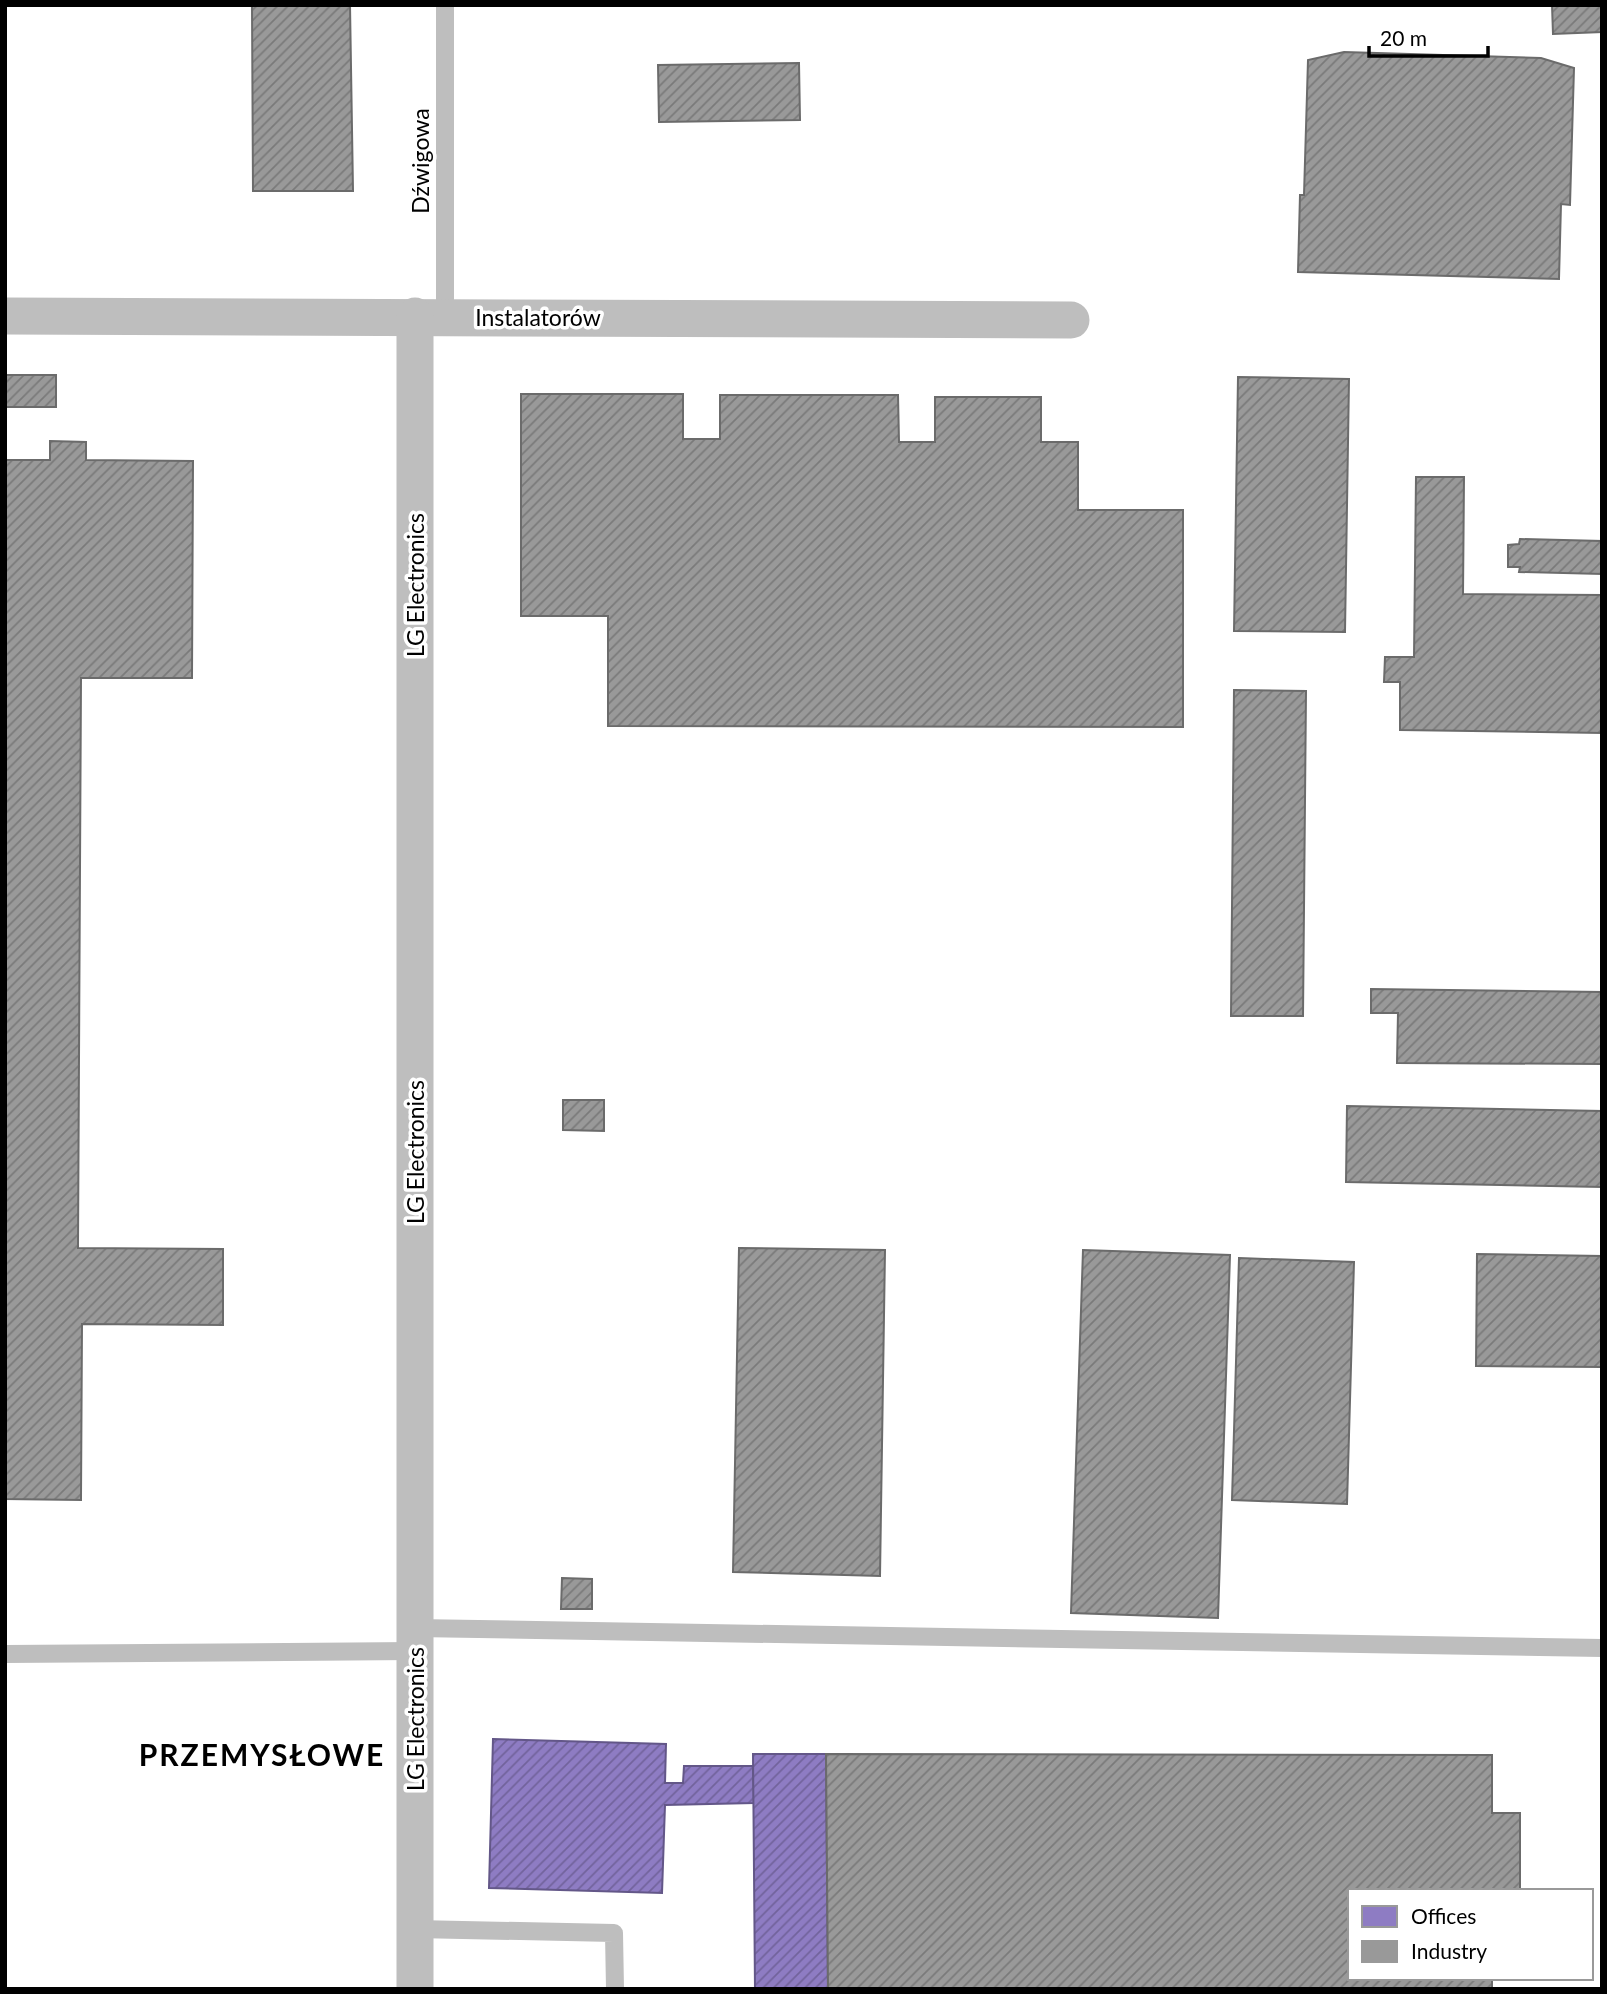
<svg xmlns="http://www.w3.org/2000/svg" width="1607" height="1994" viewBox="0 0 1607 1994" font-family="Lato,sans-serif">
<style>
.offices{fill:url(#offices-hatch);stroke:#635788;stroke-width:2}
.industry{fill:url(#industry-hatch);stroke:#6b6b6b;stroke-width:2}
.lines{fill:none;stroke-linecap:round;stroke-linejoin:round}
.lane{stroke:#bebebe;stroke-width:18}
.street{stroke:#bebebe;stroke-width:37}
.labels{text-anchor:middle;dominant-baseline:central;stroke-width:7;stroke-linejoin:round;paint-order:stroke}
.street-label{font-size:23px;fill:#000;stroke:#fff}
.district-label{font-size:30px;font-weight:bold;letter-spacing:2px;fill:#000;stroke:#fff}
</style>
<defs>
<pattern id="offices-hatch" width="6" height="6" patternUnits="userSpaceOnUse" patternTransform="scale(1.75)"><rect width="6" height="6" fill="#8e7cc3"/><path d="M-1 1l2-2M0 6l6-6M5 7l2-2" fill="none" stroke="#72639c"/></pattern>
<pattern id="industry-hatch" width="6" height="6" patternUnits="userSpaceOnUse" patternTransform="scale(1.75)"><rect width="6" height="6" fill="#999"/><path d="M-1 1l2-2M0 6l6-6M5 7l2-2" fill="none" stroke="#7a7a7a"/></pattern>
</defs>
<rect width="100%" height="100%" fill="#fff"/>
<g class="offices">
<path d="M493,1739L666,1744L665,1783H683L684,1766H753L754,1803L665,1805L662,1893L489,1888Z"/>
<path d="M753,1754H826L828,1989H755Z"/>
</g>
<g class="industry">
<path d="M252,5H350L353,191H253Z"/>
<path d="M1552,5H1602V32L1553,34Z"/>
<path d="M1344,52L1541,58L1574,68L1570,205L1561,204L1559,279L1298,272L1300,195H1304L1308,60Z"/>
<path d="M799,63L800,120L659,122L658,65Z"/>
<rect x="5" y="375" width="51" height="32"/>
<path d="M1238,377L1349,379L1345,632L1234,631Z"/>
<path d="M521,394H683V439H720V395H898L899,442H935V397H1041V442H1078V510H1183V727L608,726V616H521Z"/>
<path d="M50,441L86,442V460L193,461L192,678H81L78,1248L223,1249V1325L82,1324L81,1500L5,1499V460H50Z"/>
<path d="M1416,477H1464L1463,594L1602,595V733L1400,730V682H1384L1385,657H1414Z"/>
<path d="M1520,539L1602,541V574L1519,572L1520,567H1508V545L1519,544Z"/>
<path d="M1234,690L1306,691L1303,1016H1231Z"/>
<path d="M1371,989L1602,992V1064L1397,1063L1398,1013H1371Z"/>
<path d="M563,1100H604V1131L563,1130Z"/>
<path d="M1347,1106L1602,1111V1187L1346,1182Z"/>
<path d="M739,1248L885,1250L880,1576L733,1572Z"/>
<path d="M1083,1250L1230,1255L1218,1618L1071,1613Z"/>
<path d="M1477,1254L1602,1256V1367L1476,1366Z"/>
<path d="M1239,1258L1354,1262L1347,1504L1232,1500Z"/>
<path d="M562,1578L592,1579V1609H561Z"/>
<path d="M826,1754L1492,1755V1813H1520V1891H1350V1978H1492V1989H828Z"/>
</g>
<g class="lines">
<g class="lane">
<path d="M445,5V316"/>
<path d="M415,1628L1602,1648"/>
<path d="M5,1654L415,1651"/>
<path d="M415,1929L614,1933L615,1989"/>
</g>
<g class="street">
<path d="M5,316L1071,320"/>
<path d="M415,316V1989"/>
</g>
</g>
<g class="labels">
<g class="street-label">
<text transform="translate(420 161) rotate(-90)">Dźwigowa</text>
<text x="538" y="317">Instalatorów</text>
<text transform="translate(415 585) rotate(-90)">LG Electronics</text>
<text transform="translate(415 1152) rotate(-90)">LG Electronics</text>
<text transform="translate(415 1719) rotate(-90)">LG Electronics</text>
</g>
<g class="district-label">
<text x="262" y="1754">PRZEMYSŁOWE</text>
</g>
</g>
<rect width="1607" height="1994" fill="none" stroke="#000000" stroke-width="14"/>
<rect x="1348" y="1889" width="245" height="91" fill="#ffffff" stroke="#999999" stroke-width="2"/>
<rect x="1362" y="1906" width="35" height="21" fill="#8e7cc3" stroke="#999999" stroke-width="2"/>
<text x="1411" y="1924" font-size="21" fill="#000000">Offices</text>
<rect x="1362" y="1941" width="35" height="21" fill="#999999" stroke="#999999" stroke-width="2"/>
<text x="1411" y="1959" font-size="21" fill="#000000">Industry</text>
<path d="M1369 46v10h119v-10" fill="none" stroke="#000000" stroke-width="3.5"/>
<text x="1380" y="46" font-size="21" fill="#000000" stroke="#ffffff" stroke-width="5" paint-order="stroke">20 m</text>
</svg>
